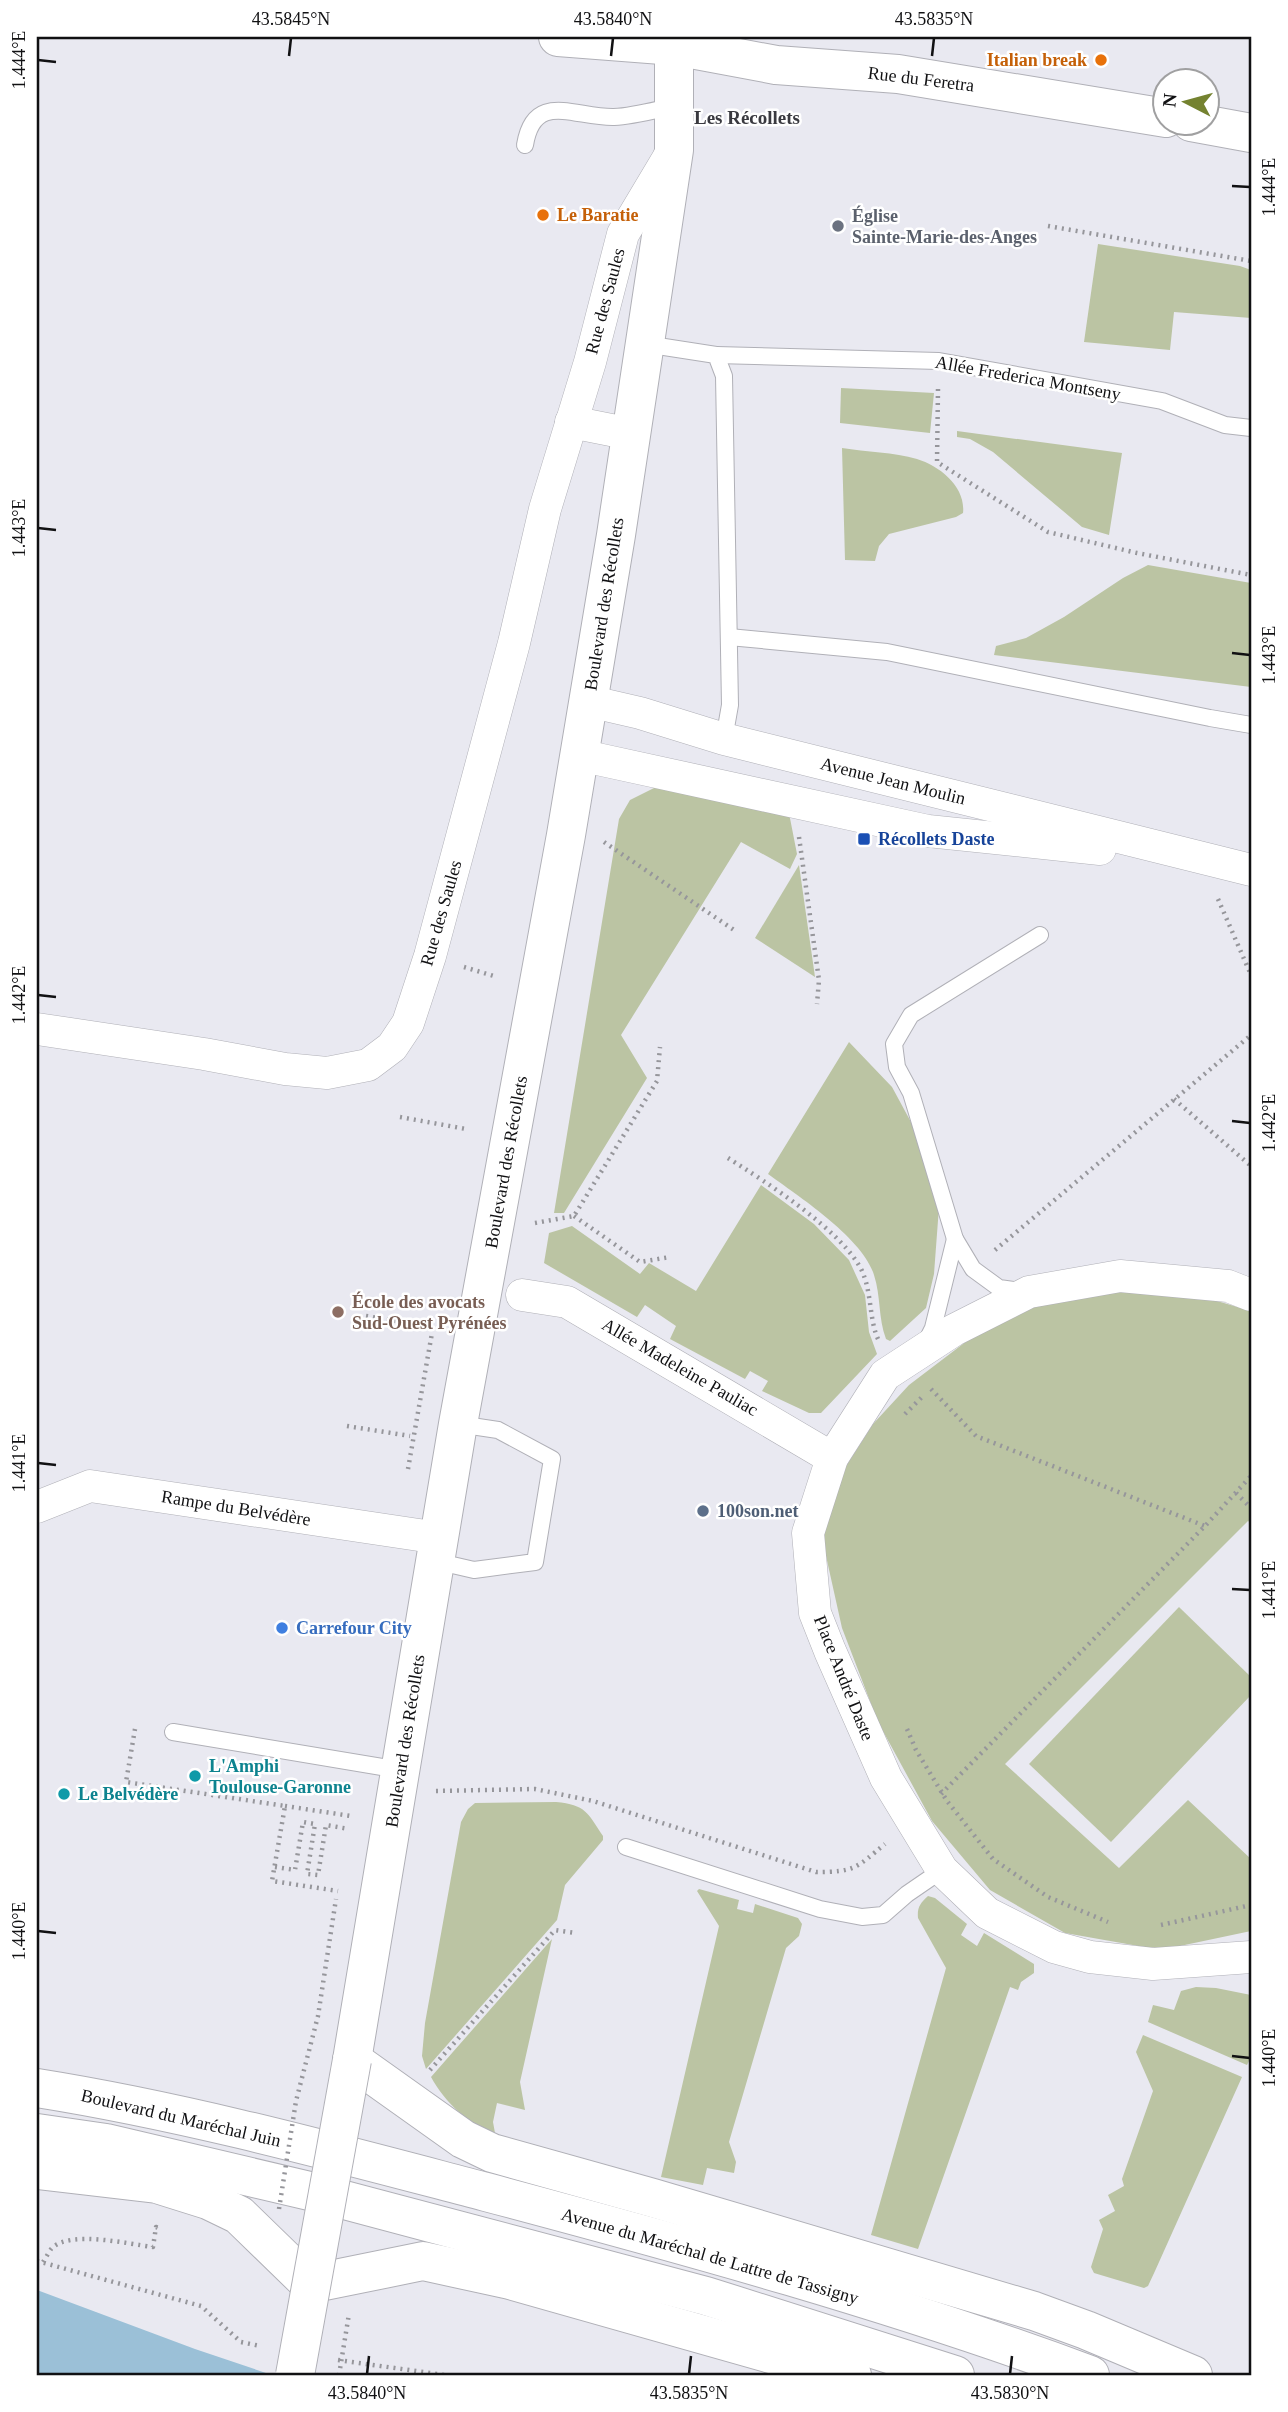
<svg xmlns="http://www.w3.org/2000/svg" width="1288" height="2412" viewBox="0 0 1288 2412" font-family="'Times New Roman',serif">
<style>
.green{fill:#bbc4a3}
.water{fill:#9bc0d7}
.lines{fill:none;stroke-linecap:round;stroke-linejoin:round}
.service-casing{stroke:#b0b0b7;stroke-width:18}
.minor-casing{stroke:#b0b0b7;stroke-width:33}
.tertiary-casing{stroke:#b0b0b7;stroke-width:40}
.secondary-casing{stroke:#b0b0b7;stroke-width:40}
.primary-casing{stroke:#b0b0b7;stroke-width:40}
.path{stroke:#96969b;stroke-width:4.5;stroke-dasharray:2 5;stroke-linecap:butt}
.service{stroke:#fff;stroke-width:16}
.minor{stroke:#fff;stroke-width:32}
.tertiary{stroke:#fff;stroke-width:38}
.secondary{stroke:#fff;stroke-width:38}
.primary{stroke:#fff;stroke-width:38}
.secondary-bridge-casing{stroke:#b0b0b7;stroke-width:40;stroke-linecap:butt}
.path-bridge{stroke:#96969b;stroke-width:4.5;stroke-dasharray:2 5;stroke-linecap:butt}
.secondary-bridge{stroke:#fff;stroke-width:38}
.ticks{fill:none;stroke:#111113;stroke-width:2.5}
.food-dot{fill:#e8710a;stroke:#fff;stroke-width:2.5}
.worship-dot{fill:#6b7280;stroke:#fff;stroke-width:2.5}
.transit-dot{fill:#1a4fb4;stroke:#fff;stroke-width:2.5}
.education-dot{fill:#8d6e63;stroke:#fff;stroke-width:2.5}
.service-dot{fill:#5c6f8a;stroke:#fff;stroke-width:2.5}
.shop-dot{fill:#3f7fe0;stroke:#fff;stroke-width:2.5}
.culture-dot{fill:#0f9aa8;stroke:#fff;stroke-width:2.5}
.labels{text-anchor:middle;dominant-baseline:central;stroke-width:5;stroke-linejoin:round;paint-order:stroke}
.food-label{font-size:18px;font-weight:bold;fill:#c56008;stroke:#fff;text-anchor:end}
.street-label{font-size:18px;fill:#111113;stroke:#fff}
.worship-label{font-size:18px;font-weight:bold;fill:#5b616d;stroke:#fff;text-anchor:start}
.transit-label{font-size:18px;font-weight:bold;fill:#164399;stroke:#fff;text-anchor:start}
.education-label{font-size:18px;font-weight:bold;fill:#785e54;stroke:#fff;text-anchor:start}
.service-label{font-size:18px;font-weight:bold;fill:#4e5e75;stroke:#fff;text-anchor:start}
.shop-label{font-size:18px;font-weight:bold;fill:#366cbe;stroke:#fff;text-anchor:start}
.culture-label{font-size:18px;font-weight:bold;fill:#0d838f;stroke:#fff;text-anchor:start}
.neighbourhood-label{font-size:19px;font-weight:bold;fill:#3a3a40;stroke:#fff}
.neatline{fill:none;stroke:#111113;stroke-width:2.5}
.ticks-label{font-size:18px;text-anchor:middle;fill:#111113}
</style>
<rect width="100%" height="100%" fill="#e9e9f1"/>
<g class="green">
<path d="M1098,244L1240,266L1251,270V318L1174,312L1170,350L1084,342Z"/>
<path d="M841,388L934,393L930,433L840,423Z"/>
<path d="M957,431L1122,453L1109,535L1082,527L993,452L970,439L957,437Z"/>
<path d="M842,448C866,452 894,452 917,459C940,466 966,487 963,513L956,517L889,534L879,546L875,561L845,560Z"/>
<path d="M1148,565L1251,583V687L994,655L996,646L1026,638L1064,617L1123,578Z"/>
<path d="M660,785L788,808L797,854L790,869L741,842L621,1035L647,1078L564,1213H554L619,819L630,800Z"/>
<path d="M799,865L815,977L755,938Z"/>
<path d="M849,1042L892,1087L918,1135L939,1207L934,1274L926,1308L890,1341L886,1339C878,1318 881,1296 874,1275C863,1238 798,1196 768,1174Z"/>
<path d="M761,1185L814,1224L849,1260L865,1295L869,1332L877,1354L821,1413H809L762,1391L768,1381L750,1371L745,1379L670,1339L676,1326L645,1305L637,1317L544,1263L549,1233L572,1226L640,1274L649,1263L696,1291Z"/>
<path d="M1123,1286L1190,1293L1251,1311V1523L1248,1521L1005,1764L1119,1868L1188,1800L1251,1859V1931L1161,1950L1065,1933L990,1890L932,1821L878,1722L842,1628L822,1538L841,1474L873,1424L909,1385L980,1331L1047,1300Z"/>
<path d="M1179,1607L1251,1677V1695L1111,1842L1029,1764Z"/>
<path d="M556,1802C586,1805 587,1812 603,1836V1840L565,1885L557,1920L426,2069L422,2056L425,2023L461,1822L468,1809L475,1803Z"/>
<path d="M699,1889L739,1900L737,1909L753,1913L755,1904L798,1918L802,1924L799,1936L786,1948L729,2142L736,2162L734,2173L707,2168L703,2185L661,2177L719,1926L697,1891Z"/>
<path d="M928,1896L935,1898L967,1924L961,1935L977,1946L984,1933L1034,1964V1973L1021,1982L1018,1990L1010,1987L918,2249L871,2235L946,1968L918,1918C917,1908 920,1903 928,1896Z"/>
<path d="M552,1939L520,2082L525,2110L497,2103L493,2122L495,2133C467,2124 445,2102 431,2077Z"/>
<path d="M1196,1987L1216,1988L1251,1995V2057L1247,2065L1148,2022L1153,2005L1174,2010L1181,1991Z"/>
<path d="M1143,2035L1242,2077L1155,2271L1148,2286L1144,2288L1094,2273L1091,2267L1103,2229L1099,2220L1115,2211L1108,2195L1124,2186L1122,2179L1153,2091L1136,2052Z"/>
</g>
<path class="water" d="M37,2290L195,2349L272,2375H37Z"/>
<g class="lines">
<g class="service-casing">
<g id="service">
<path d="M525,145C534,90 575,118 614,117C634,116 655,110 674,106"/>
<path d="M645,344L716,355L724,376L730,705L724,739"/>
<path d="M716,355L939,361L1162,401L1225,425L1251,428"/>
<path d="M729,637L887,652L1210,718L1251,725"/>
<path d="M1022,1291L999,1288L973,1269L955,1239L911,1093L897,1067L894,1044L911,1015L1040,935"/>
<path d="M925,1344L933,1328L955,1239"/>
<path d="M435,1561L474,1570L535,1562L552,1459L498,1430L458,1424"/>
<path d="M173,1732L400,1770"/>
<path d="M626,1847L820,1909L862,1917L883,1915L907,1894L942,1870"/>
</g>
</g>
<g class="minor-casing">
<g id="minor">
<path d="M571,422L631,434"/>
<path d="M588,701L640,713L724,739L1251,870"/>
<path d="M579,755L928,831L1100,849"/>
<path d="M37,1029L204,1054L285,1069L327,1073L368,1065L392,1047L408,1023L430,956L514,643L545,509L590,362L623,234L669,157"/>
<path d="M522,1295L567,1302L832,1458"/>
<path d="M1251,1295L1228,1286L1120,1276L1029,1292L954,1330L885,1375L832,1458L808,1533L815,1613L830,1651L886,1778L942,1870L987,1913L1054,1947L1090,1957L1153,1964L1251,1957"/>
<path d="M37,1507L90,1486L439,1538"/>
</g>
</g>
<g class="tertiary-casing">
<g id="tertiary">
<path d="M558,37L675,46L776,65L898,74L1166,118"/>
<path d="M1191,122L1251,133"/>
</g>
</g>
<g class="secondary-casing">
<path id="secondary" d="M352,2060L458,1424L566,835L616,535L674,150V37"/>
</g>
<g class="primary-casing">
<g id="primary">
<path d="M352,2060L463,2139L492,2153L653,2198L1034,2311L1086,2330L1193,2375"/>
<path d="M37,2088C188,2112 337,2153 486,2192C689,2246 893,2302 1090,2375"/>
<path d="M37,2133L106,2143L318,2193L706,2296L955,2375"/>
<path d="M37,2170L157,2184L208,2200L239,2215L310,2284L423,2261L510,2280L817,2367L852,2375"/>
</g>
</g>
<g class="path">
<path d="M1048,226L1251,261"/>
<path d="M938,389L937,462L1048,532L1137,553L1251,575"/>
<path d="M799,837L819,980L817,1004"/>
<path d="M604,842L734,930"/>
<path d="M1218,899L1251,975"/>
<path d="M464,967L494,976"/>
<path d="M1174,1099L1251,1166"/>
<path d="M400,1117L466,1129"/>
<path d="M728,1158C766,1182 843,1231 862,1271C872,1293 869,1319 878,1339"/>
<path d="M574,1216L640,1262L670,1257"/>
<path d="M535,1223L574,1216L657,1081L660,1047"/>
<path d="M995,1250L1251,1035"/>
<path d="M366,1316L430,1327"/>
<path d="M931,1389L976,1436L1205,1526"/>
<path d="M905,1414L923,1396"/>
<path d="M347,1426L410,1436"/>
<path d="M408,1469L432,1333"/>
<path d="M1236,1493L1251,1508"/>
<path d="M135,1729L126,1782L285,1806L272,1881L338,1891"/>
<path d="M907,1729L916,1750L947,1801L993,1859L1048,1897L1108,1922"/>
<path d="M436,1791L535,1789L593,1801L816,1872C855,1872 856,1868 885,1844"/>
<path d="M941,1794L1205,1526L1251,1476"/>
<path d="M285,1806L351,1816"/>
<path d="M275,1867L295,1870L303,1822L315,1824L307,1874L318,1875L326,1825L349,1829"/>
<path d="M1161,1925L1251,1905"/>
<path d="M430,2070L555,1930L576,1933"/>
<path d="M37,2261L201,2306L241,2342L260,2346"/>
<path d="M43,2262C46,2258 49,2251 52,2248C71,2230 128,2244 153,2247L156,2227L159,2228"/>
<path d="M338,2360L444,2375"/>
</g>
<use href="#service" class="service"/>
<use href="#minor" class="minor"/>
<use href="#tertiary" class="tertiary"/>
<use href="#secondary" class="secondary"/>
<use href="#primary" class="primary"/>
<g class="secondary-bridge-casing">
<path id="secondary-bridge" d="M295,2375L352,2060"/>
</g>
<g class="path-bridge">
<path d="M279,2209L296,2101L318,2016L336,1899"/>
<path d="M339,2375L349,2314"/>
</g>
<use href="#secondary-bridge" class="secondary-bridge"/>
</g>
<path class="ticks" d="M289,56L291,38M611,56L613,38M932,56L934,38M38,60L56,62M1232,186L1250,187M38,528L56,530M1232,653L1250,655M38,995L56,997M1232,1121L1250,1123M38,1463L56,1465M1232,1589L1250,1590M38,1931L56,1933M1232,2056L1250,2058M367,2374L369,2356M689,2374L691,2356M1010,2374L1012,2356"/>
<g class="food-dot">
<circle cx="1101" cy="60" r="7"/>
<circle cx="543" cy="215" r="7"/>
</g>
<circle class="worship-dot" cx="838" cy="226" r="7"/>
<rect class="transit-dot" x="857" y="832" width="14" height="14" rx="3.5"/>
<circle class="education-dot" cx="338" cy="1312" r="7"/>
<circle class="service-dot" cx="703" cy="1511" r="7"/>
<circle class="shop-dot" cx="282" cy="1628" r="7"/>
<g class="culture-dot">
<circle cx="195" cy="1776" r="7"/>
<circle cx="64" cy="1794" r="7"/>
</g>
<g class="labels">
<g class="food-label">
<text x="1087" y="60">Italian break</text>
<text x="557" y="215" text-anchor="start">Le Baratie</text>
</g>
<g class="street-label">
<text transform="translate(921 79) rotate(7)">Rue du Feretra</text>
<text transform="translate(605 301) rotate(-75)">Rue des Saules</text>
<text transform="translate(1028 378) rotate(10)">Allée Frederica Montseny</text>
<text transform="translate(604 604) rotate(-81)">Boulevard des Récollets</text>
<text transform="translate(893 781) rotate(14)">Avenue Jean Moulin</text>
<text transform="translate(441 913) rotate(-74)">Rue des Saules</text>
<text transform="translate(506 1162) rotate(-80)">Boulevard des Récollets</text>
<text transform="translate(680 1367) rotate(30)">Allée Madeleine Pauliac</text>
<text transform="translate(236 1508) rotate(9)">Rampe du Belvédère</text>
<text transform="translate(844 1678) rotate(68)">Place André Daste</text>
<text transform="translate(405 1741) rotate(-81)">Boulevard des Récollets</text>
<text transform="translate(181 2118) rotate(13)">Boulevard du Maréchal Juin</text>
<text transform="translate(710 2256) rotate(16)">Avenue du Maréchal de Lattre de Tassigny</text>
</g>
<g class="worship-label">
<text x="852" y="216">Église<tspan x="852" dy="21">Sainte-Marie-des-Anges</tspan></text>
</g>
<g class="transit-label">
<text x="878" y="839">Récollets Daste</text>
</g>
<g class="education-label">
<text x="352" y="1302">École des avocats<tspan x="352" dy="21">Sud-Ouest Pyrénées</tspan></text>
</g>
<g class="service-label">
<text x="717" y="1511">100son.net</text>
</g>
<g class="shop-label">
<text x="296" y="1628">Carrefour City</text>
</g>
<g class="culture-label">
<text x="209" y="1766">L'Amphi<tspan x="209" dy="21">Toulouse-Garonne</tspan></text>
<text x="78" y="1794">Le Belvédère</text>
</g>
<g class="neighbourhood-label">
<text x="747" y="117">Les Récollets</text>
</g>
</g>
<rect width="1288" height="2412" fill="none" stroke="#ffffff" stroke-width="77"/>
<g transform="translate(1186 102) rotate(276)"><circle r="33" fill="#ffffff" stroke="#a0a0a1" stroke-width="2"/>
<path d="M0-5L12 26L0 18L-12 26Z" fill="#748230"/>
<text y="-10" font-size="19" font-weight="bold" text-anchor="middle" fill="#111113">N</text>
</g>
<rect x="38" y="38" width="1212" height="2336" class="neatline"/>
<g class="ticks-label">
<text x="291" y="25">43.5845°N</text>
<text x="613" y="25">43.5840°N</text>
<text x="934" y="25">43.5835°N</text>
<text transform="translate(19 60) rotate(-90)" y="6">1.444°E</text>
<text transform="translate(1269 187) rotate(-90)" y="6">1.444°E</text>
<text transform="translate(19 528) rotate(-90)" y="6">1.443°E</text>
<text transform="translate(1269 655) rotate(-90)" y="6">1.443°E</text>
<text transform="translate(19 995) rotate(-90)" y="6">1.442°E</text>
<text transform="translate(1269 1123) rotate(-90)" y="6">1.442°E</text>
<text transform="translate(19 1463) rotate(-90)" y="6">1.441°E</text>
<text transform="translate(1269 1590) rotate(-90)" y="6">1.441°E</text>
<text transform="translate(19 1931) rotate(-90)" y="6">1.440°E</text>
<text transform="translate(1269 2058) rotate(-90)" y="6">1.440°E</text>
<text x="367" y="2399">43.5840°N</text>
<text x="689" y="2399">43.5835°N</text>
<text x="1010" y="2399">43.5830°N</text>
</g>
</svg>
